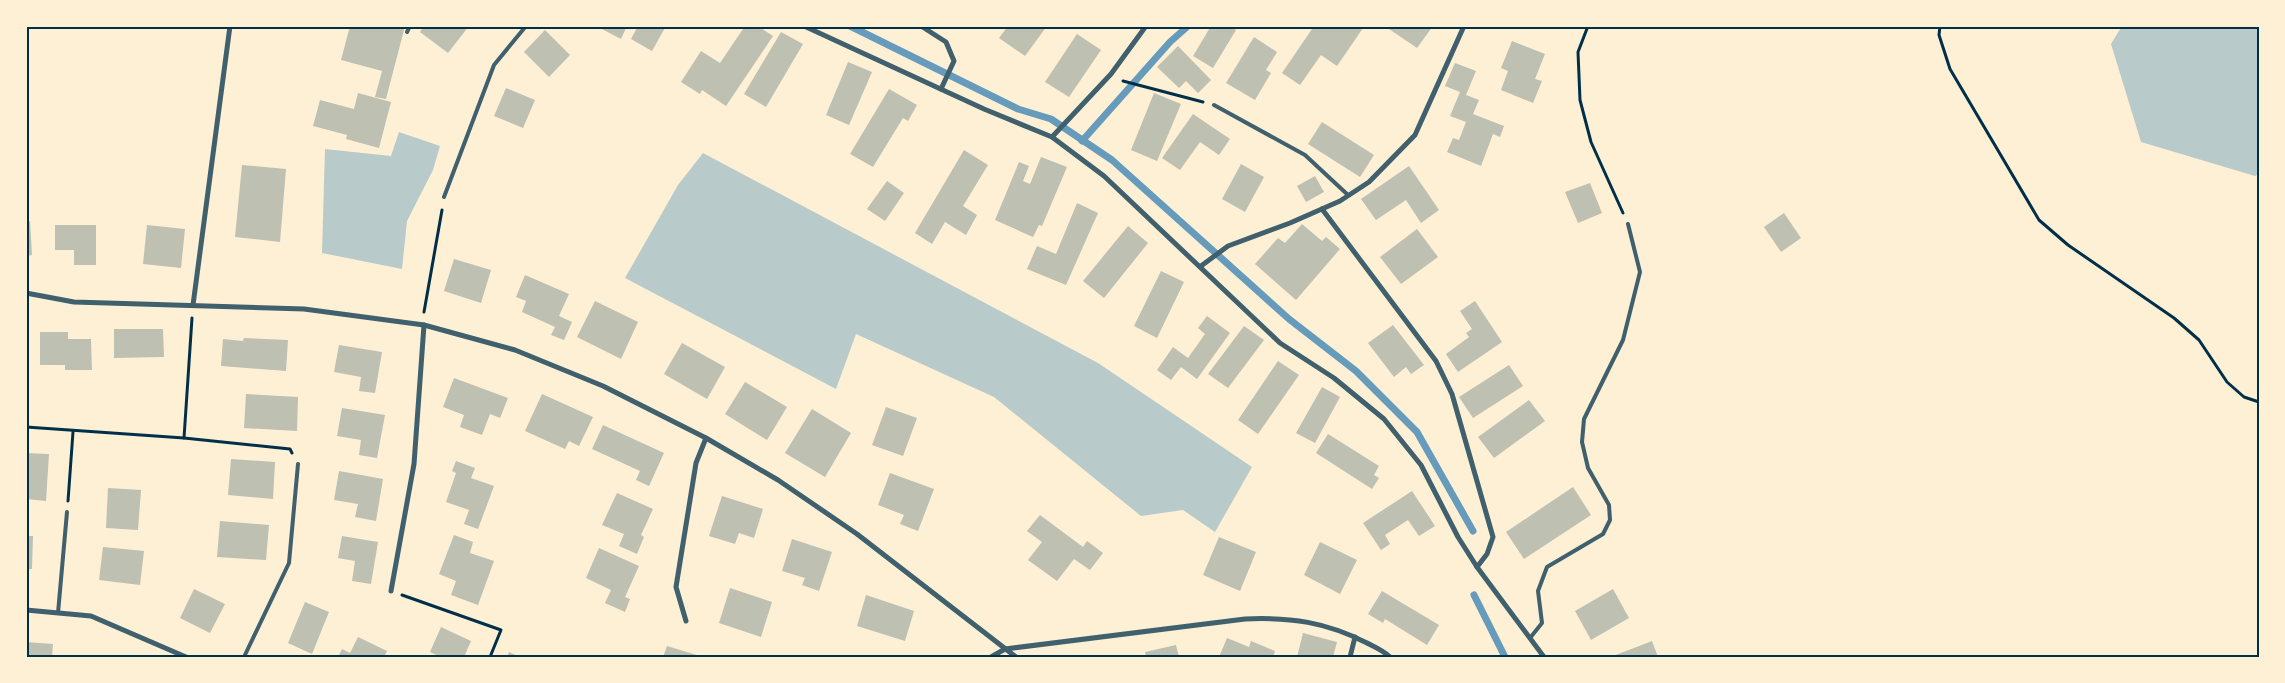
<svg xmlns="http://www.w3.org/2000/svg" width="2285" height="683" viewBox="0 0 2285 683" font-family="Lora,serif">
<style>
.green{fill:#b9caca}
.lines{fill:none;stroke-linecap:round;stroke-linejoin:round}
.stream{stroke:#669bbc;stroke-width:7}
.building{fill:#bec0b2}
.path{stroke:#003049;stroke-width:3}
.service{stroke:#3f606c;stroke-width:4}
.minor{stroke:#3f606c;stroke-width:5}
.neatline{fill:none;stroke:#003049;stroke-width:2}
</style>
<rect width="100%" height="100%" fill="#fdf0d5"/>
<g class="green">
<path d="M2122,26H2259V174L2255,176L2141,142L2111,44Z"/>
<path d="M399,132L440,146L433,170L407,221L402,269L322,253L325,149L391,156Z"/>
<path d="M703,153L1098,363L1252,467L1215,532L1183,510L1141,516L994,397L856,334L836,389L625,278L678,185Z"/>
</g>
<g class="lines">
<g class="stream">
<path d="M850,26L1018,109L1051,119L1112,160L1289,319L1356,371L1417,432L1473,531"/>
<path d="M1082,141L1170,42L1188,26"/>
<path d="M1474,595L1505,657"/>
</g>
</g>
<g class="building">
<path d="M350,26H405L386,99L375,97L382,71L341,60Z"/>
<path d="M424,26H469L448,53L420,32Z"/>
<path d="M596,26H627L621,39Z"/>
<path d="M638,26H666L652,51L631,39Z"/>
<path d="M745,26H758L773,36L726,106L702,90L700,94L681,82L701,51L720,63Z"/>
<path d="M1008,26H1047L1025,56L999,38Z"/>
<path d="M1211,26H1230L1236,30L1213,68L1193,56Z"/>
<path d="M1314,26H1360L1363,28L1337,66L1321,55L1300,85L1282,73Z"/>
<path d="M1390,26H1433L1417,48L1389,29Z"/>
<path d="M545,30L570,55L549,77L524,52Z"/>
<path d="M781,32L803,44L766,107L744,94Z"/>
<path d="M1077,34L1101,50L1069,97L1045,82Z"/>
<path d="M1254,37L1277,52L1266,70L1271,73L1255,100L1226,83Z"/>
<path d="M1512,41L1545,54L1535,79L1542,81L1533,103L1501,90L1508,71L1501,68Z"/>
<path d="M1178,46L1211,80L1198,93L1186,81L1179,88L1157,67Z"/>
<path d="M848,62L872,72L849,125L826,115Z"/>
<path d="M1455,63L1476,71L1466,95L1479,100L1473,114L1504,126L1500,137L1493,134L1481,166L1447,152L1453,138L1459,140L1466,122L1450,116L1460,92L1445,86Z"/>
<path d="M506,88L535,100L523,128L494,116Z"/>
<path d="M889,89L917,105L908,121L903,118L873,167L850,154Z"/>
<path d="M358,93L391,102L379,148L346,139L347,135L313,126L320,100L354,109Z"/>
<path d="M1154,93L1181,104L1157,161L1131,150Z"/>
<path d="M1193,114L1230,139L1219,155L1200,142L1180,170L1162,158Z"/>
<path d="M1322,122L1374,155L1360,177L1308,144Z"/>
<path d="M964,150L988,165L963,206L977,215L966,235L945,222L932,244L915,233Z"/>
<path d="M1041,157L1067,167L1042,226L1039,225L1033,237L995,220L1019,162L1029,166L1023,181L1030,184Z"/>
<path d="M1241,164L1264,177L1245,212L1222,199Z"/>
<path d="M242,165L286,169L280,242L235,237Z"/>
<path d="M1409,166L1439,210L1421,223L1406,200L1376,220L1361,199Z"/>
<path d="M1315,176L1324,192L1306,202L1297,186Z"/>
<path d="M887,181L904,193L885,221L867,209Z"/>
<path d="M1590,183L1602,213L1578,223L1565,192Z"/>
<path d="M1077,203L1098,213L1066,285L1027,269L1037,246L1056,254Z"/>
<path d="M1784,213L1801,238L1781,252L1764,227Z"/>
<path d="M30,221L32,255L26,256V222Z"/>
<path d="M1302,224L1322,241L1326,237L1340,249L1296,300L1255,264L1278,238L1285,243Z"/>
<path d="M55,225H96V265H74V250H55Z"/>
<path d="M147,225L185,229L181,268L143,264Z"/>
<path d="M1128,226L1148,243L1104,298L1083,281Z"/>
<path d="M1417,229L1438,257L1401,284L1380,257Z"/>
<path d="M454,259L491,270L481,303L444,291Z"/>
<path d="M1161,271L1184,282L1157,338L1134,326Z"/>
<path d="M525,275L569,294L559,316L572,322L564,340L551,335L555,327L522,312L526,301L516,297Z"/>
<path d="M595,301L638,322L621,359L577,337Z"/>
<path d="M1475,301L1502,342L1458,372L1446,354L1469,337L1466,333L1472,329L1460,311Z"/>
<path d="M1207,316L1230,333L1197,379L1181,367L1171,380L1157,370L1173,347L1188,358L1205,334L1198,328Z"/>
<path d="M1393,325L1424,365L1411,374L1406,367L1394,377L1368,343Z"/>
<path d="M1244,326L1264,340L1228,388L1208,374Z"/>
<path d="M114,329H163L164,357L114,358Z"/>
<path d="M40,332H68V339H91L92,370H65V365H40Z"/>
<path d="M244,338L288,340L286,371L221,366L223,339L243,341Z"/>
<path d="M682,343L725,367L707,399L664,374Z"/>
<path d="M339,345L382,352L375,393L359,391L361,377L334,372Z"/>
<path d="M1278,361L1299,375L1258,434L1238,420Z"/>
<path d="M1509,365L1523,386L1473,418L1459,397Z"/>
<path d="M454,378L508,398L500,418L490,414L482,435L460,427L464,415L443,407Z"/>
<path d="M745,382L787,407L767,440L725,414Z"/>
<path d="M1322,387L1340,397L1315,443L1296,433Z"/>
<path d="M246,394L298,397L297,431L244,428Z"/>
<path d="M542,394L593,417L579,446L569,441L565,449L525,431Z"/>
<path d="M1529,400L1545,421L1494,458L1478,437Z"/>
<path d="M886,407L917,418L903,456L872,445Z"/>
<path d="M342,408L385,415L377,458L359,455L361,440L337,436Z"/>
<path d="M812,409L851,433L825,477L785,453Z"/>
<path d="M603,425L664,453L649,486L636,480L640,471L592,449Z"/>
<path d="M1328,434L1379,466L1374,475L1379,478L1372,489L1316,453Z"/>
<path d="M26,453L49,454L46,501L26,499Z"/>
<path d="M231,459L275,462L273,499L228,495Z"/>
<path d="M456,461L475,468L471,478L494,486L478,529L464,524L469,510L446,502L456,473L452,471Z"/>
<path d="M339,471L383,479L376,521L355,517L358,504L334,500Z"/>
<path d="M890,473L934,489L918,531L900,524L904,515L878,505Z"/>
<path d="M1573,487L1591,515L1524,559L1506,532Z"/>
<path d="M108,488L141,490L138,530L106,528Z"/>
<path d="M1412,491L1435,526L1419,536L1408,520L1385,535L1390,544L1381,550L1363,523Z"/>
<path d="M617,493L653,509L641,535L644,537L637,554L619,546L624,534L602,525Z"/>
<path d="M722,496L763,509L754,538L739,533L735,544L709,536Z"/>
<path d="M1040,515L1083,547L1087,541L1103,553L1090,570L1074,559L1057,581L1028,560L1042,542L1027,531Z"/>
<path d="M220,521L269,525L266,560L217,557Z"/>
<path d="M454,535L473,542L470,553L494,561L478,605L451,595L456,581L439,574Z"/>
<path d="M26,536H33L32,569H26Z"/>
<path d="M342,536L378,542L371,584L352,581L355,561L338,558Z"/>
<path d="M1219,537L1256,552L1240,591L1203,575Z"/>
<path d="M792,539L832,552L819,591L802,585L805,578L782,571Z"/>
<path d="M1320,542L1357,560L1340,594L1304,575Z"/>
<path d="M103,547L144,551L140,585L99,580Z"/>
<path d="M599,548L639,566L625,597L630,599L625,612L605,603L611,590L586,578Z"/>
<path d="M730,588L772,602L761,637L719,623Z"/>
<path d="M194,589L225,604L210,633L180,618Z"/>
<path d="M1613,589L1629,618L1591,640L1575,611Z"/>
<path d="M1382,591L1439,625L1427,645L1385,619L1383,623L1368,614Z"/>
<path d="M866,595L914,611L905,641L857,626Z"/>
<path d="M305,602L329,612L312,654L288,643Z"/>
<path d="M441,627L471,641L464,657H441L430,652Z"/>
<path d="M1303,633L1337,642L1333,657H1297Z"/>
<path d="M358,637L387,651L384,657H338L342,649L350,653Z"/>
<path d="M1227,638L1249,647L1251,641L1275,651L1273,657H1219Z"/>
<path d="M1652,641L1658,657H1610L1634,648Z"/>
<path d="M26,642L53,644L52,657H26Z"/>
<path d="M1176,645L1179,657H1146L1145,652Z"/>
<path d="M667,646L700,656V657H663Z"/>
<path d="M509,652L520,657H507Z"/>
</g>
<g class="lines">
<g class="path">
<path d="M1588,26L1578,52L1580,100L1591,142L1623,213"/>
<path d="M1940,26L1939,35L1950,69L2039,220L2068,245L2174,318L2199,340L2227,382L2244,397L2259,402"/>
<path d="M1123,81L1203,102"/>
<path d="M424,312L442,210"/>
<path d="M26,427L184,438L290,449L292,453"/>
<path d="M184,438L192,318"/>
<path d="M68,501L73,432"/>
<path d="M402,595L501,630L490,657"/>
</g>
<g class="service">
<path d="M407,32L410,26"/>
<path d="M1214,105L1305,155L1348,195"/>
<path d="M444,197L494,65L526,26"/>
<path d="M58,613L67,512"/>
<path d="M1530,638L1542,623L1538,591L1547,567L1603,534L1610,520L1609,505L1588,468L1582,442L1584,419L1623,340L1640,272L1628,224"/>
<path d="M244,657L289,563L298,464"/>
</g>
<g class="minor">
<path d="M804,26L984,109L1052,137L1104,176L1280,343L1334,378L1384,419L1421,465L1458,537L1477,567L1544,657"/>
<path d="M921,26L946,42L954,61L941,89"/>
<path d="M1052,137L1111,74L1146,26"/>
<path d="M1322,209L1436,361L1452,394L1493,537L1487,554L1477,567"/>
<path d="M1201,266L1228,246L1290,223L1340,201L1369,182L1415,135L1464,26"/>
<path d="M26,293L74,302L304,309L424,325L515,350L603,386L706,438L778,480L857,534L1016,657"/>
<path d="M193,305L230,26"/>
<path d="M391,591L414,464L424,325"/>
<path d="M26,610L91,616L186,657"/>
<path d="M686,621L676,587L696,463L706,438"/>
<path d="M991,657L1005,649L1245,619C1291,617 1326,622 1367,643C1375,647 1384,651 1390,657"/>
<path d="M1350,657L1355,637"/>
</g>
</g>
<rect width="2285" height="683" fill="none" stroke="#fdf0d5" stroke-width="55"/>
<rect x="28" y="28" width="2230" height="628" class="neatline"/>
</svg>
